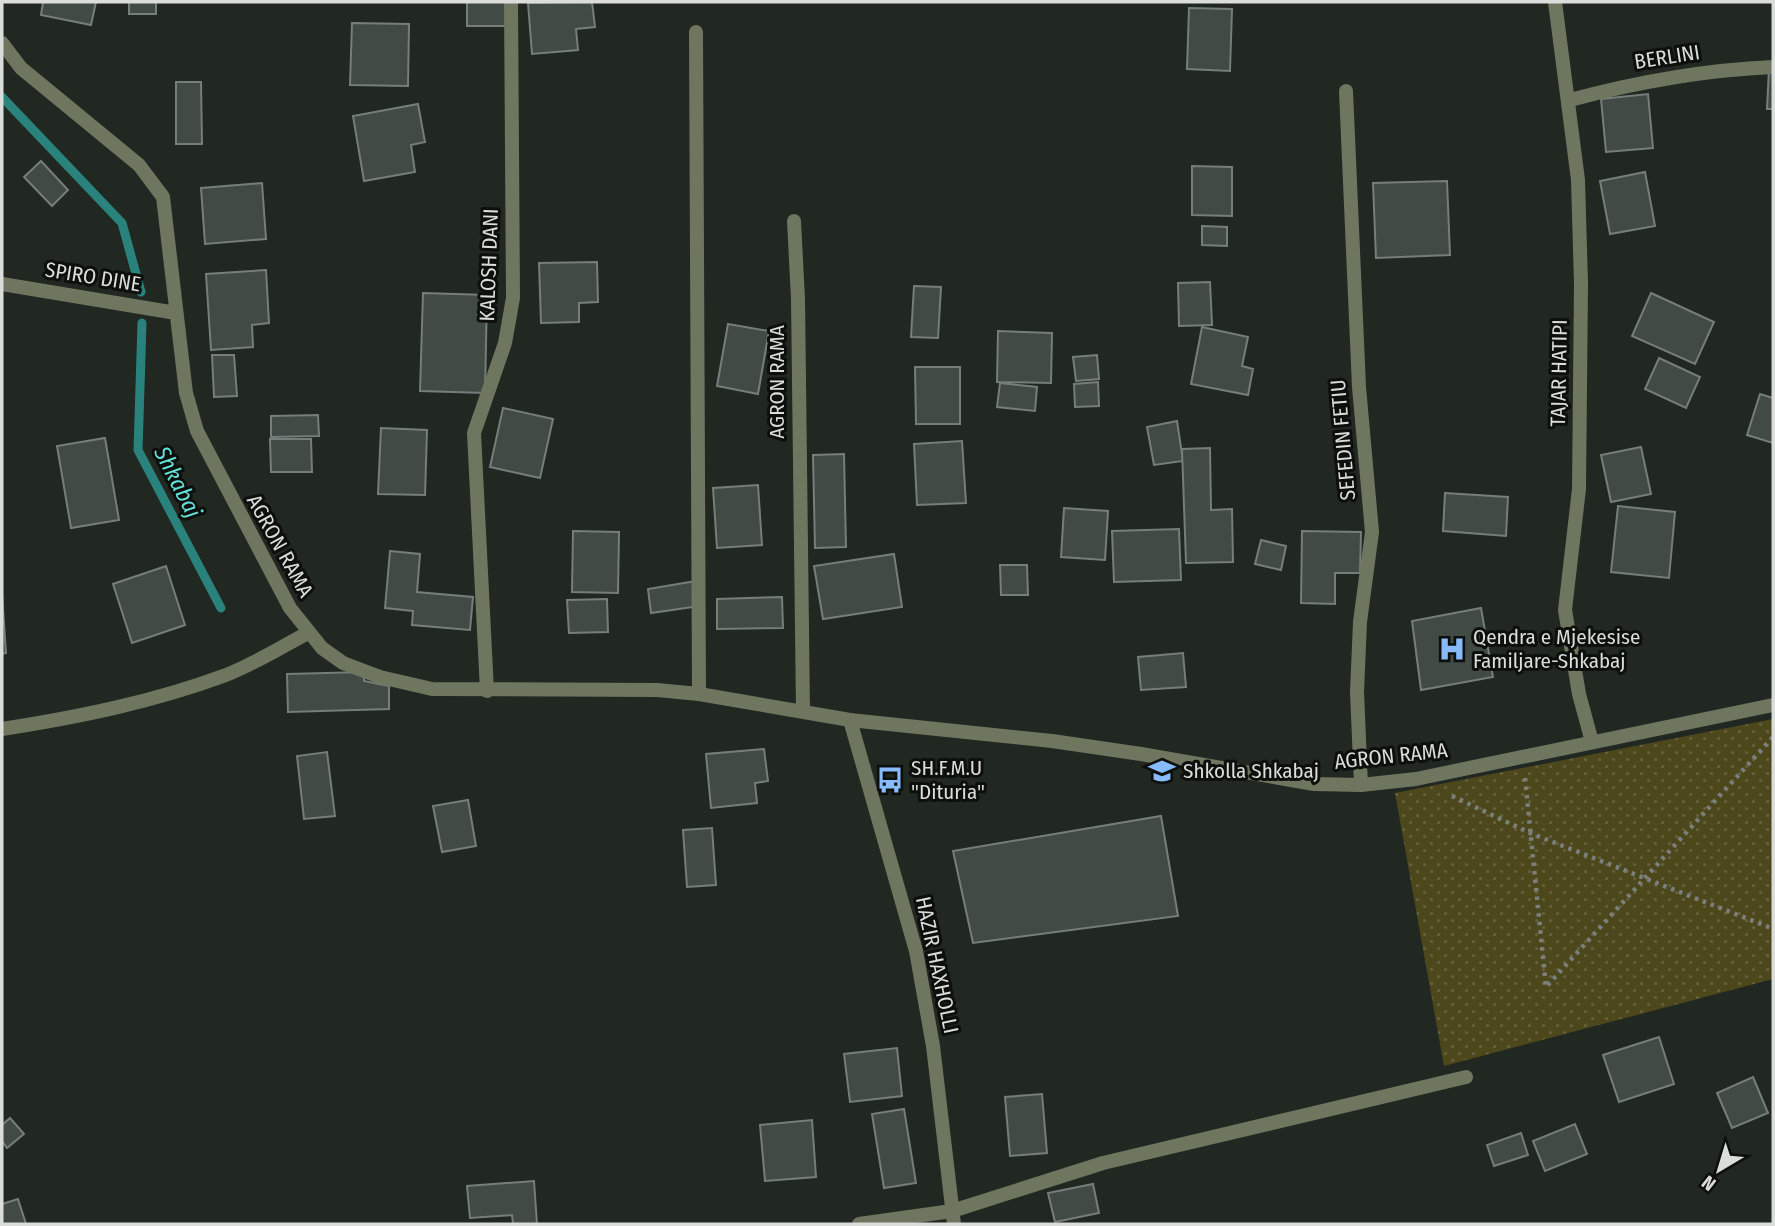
<svg xmlns="http://www.w3.org/2000/svg" width="1775" height="1226" viewBox="0 0 1775 1226" font-family="'Fira Sans Condensed',sans-serif">
<style>
.park{fill:url(#park-dots)}
.lines{fill:none;stroke-linecap:round;stroke-linejoin:round}
.stream{stroke:#2a827c;stroke-width:9}
.building{fill:#424a46;stroke:#757e7a;stroke-width:2}
.path{stroke:#7c807c;stroke-width:4.5;stroke-dasharray:3.5 5;stroke-linecap:butt}
.lane{stroke:#6e765f;stroke-width:14}
.street{stroke:#6e765f;stroke-width:14}
.labels{text-anchor:middle;dominant-baseline:central;stroke-width:6;stroke-linejoin:round;paint-order:stroke}
.street-label{font-size:21px;fill:#daddda;stroke:#0c0f0c}
.poi-label{font-size:21px;fill:#daddda;stroke:#0c0f0c;text-anchor:start}
.water-label{font-size:23px;font-style:italic;fill:#65e2d9;stroke:#0c0f0c}
</style>
<defs>
<pattern id="park-dots" width="8" height="8" patternUnits="userSpaceOnUse" patternTransform="scale(1.75)"><rect width="8" height="8" fill="#4d471c"/><path d="M2 2h.1M6 6h.1" fill="none" stroke="#66613c" stroke-width="1.8" stroke-linecap="round"/></pattern>
</defs>
<rect width="100%" height="100%" fill="#212721"/>
<path class="park" d="M1773,719V979L1444,1066L1395,793Z"/>
<g class="lines">
<g class="stream">
<path d="M2,97L122,223L141,292"/>
<path d="M142,323L138,450L221,608"/>
</g>
</g>
<g class="building">
<path d="M43,2H96L91,25L41,15Z"/>
<rect x="129" y="2" width="27" height="12"/>
<rect x="467" y="2" width="39" height="24"/>
<path d="M592,2L595,27L576,29L578,50L532,54L528,3Z"/>
<path d="M1189,8L1232,9L1230,71L1187,69Z"/>
<path d="M352,23L409,24L408,86L350,85Z"/>
<path d="M1769,69H1773V109H1767Z"/>
<path d="M176,82H201L202,144H176Z"/>
<path d="M1648,94L1653,148L1606,152L1601,99Z"/>
<path d="M418,104L425,142L411,145L415,172L364,181L353,116Z"/>
<path d="M41,161L68,190L52,206L24,177Z"/>
<path d="M1192,166L1232,167V216L1192,215Z"/>
<path d="M1645,172L1655,226L1610,234L1600,181Z"/>
<path d="M1447,181L1450,255L1376,258L1373,183Z"/>
<path d="M262,183L266,239L205,244L201,188Z"/>
<path d="M1202,226L1227,227V246L1202,245Z"/>
<path d="M597,262L598,302L579,303V322L541,323L539,263Z"/>
<path d="M266,270L269,323L252,325L253,347L211,350L206,274Z"/>
<path d="M1210,282L1212,325L1179,326L1178,283Z"/>
<path d="M914,286L941,287L938,338L911,337Z"/>
<path d="M423,293L487,295L485,393L420,391Z"/>
<path d="M1651,293L1714,322L1695,364L1632,336Z"/>
<path d="M728,324L769,331L758,394L717,386Z"/>
<path d="M1202,327L1248,337L1242,366L1253,369L1248,395L1191,384Z"/>
<path d="M998,331L1052,333L1051,383L997,382Z"/>
<path d="M212,355H234L237,396L214,397Z"/>
<path d="M1097,355L1099,379L1076,381L1073,357Z"/>
<path d="M1659,358L1700,377L1686,408L1645,389Z"/>
<path d="M915,367H960V424H916Z"/>
<path d="M1098,382L1099,406L1075,407L1074,384Z"/>
<path d="M1000,383L1037,387L1035,411L997,407Z"/>
<path d="M1760,394L1773,398V443L1747,435Z"/>
<path d="M503,408L553,419L540,478L490,467Z"/>
<path d="M318,415L319,436L271,437V416Z"/>
<path d="M1177,421L1183,461L1154,465L1147,427Z"/>
<path d="M381,428L427,430L425,495L378,494Z"/>
<path d="M105,438L119,520L71,528L57,446Z"/>
<path d="M270,439H311L312,472H271Z"/>
<path d="M962,441L966,503L917,505L914,444Z"/>
<path d="M1641,447L1651,494L1611,502L1601,455Z"/>
<path d="M1210,448L1211,510L1232,509L1233,562L1186,563L1182,449Z"/>
<path d="M844,454L846,547L815,548L813,455Z"/>
<path d="M758,485L762,545L717,548L713,488Z"/>
<path d="M1445,493L1508,497L1506,536L1443,531Z"/>
<path d="M1618,506L1675,512L1669,578L1611,572Z"/>
<path d="M1064,508L1108,511L1105,560L1061,557Z"/>
<path d="M1179,529L1181,580L1114,582L1112,531Z"/>
<path d="M573,531L619,532L618,593L572,592Z"/>
<path d="M1302,531L1361,532L1360,573H1335V604L1301,603Z"/>
<path d="M1261,540L1286,546L1281,570L1255,564Z"/>
<path d="M390,551L420,554L417,592L473,597L470,630L412,625L413,611L385,608Z"/>
<path d="M894,554L902,607L823,619L814,566Z"/>
<path d="M1000,565H1027L1028,595H1001Z"/>
<path d="M166,566L185,625L132,643L113,584Z"/>
<path d="M696,581L700,606L651,613L648,589Z"/>
<path d="M2,593L6,653L2,654Z"/>
<path d="M782,597L783,628L717,629V599Z"/>
<path d="M607,599L608,632L569,633L567,600Z"/>
<path d="M1481,608L1493,677L1421,690L1412,621Z"/>
<path d="M1183,653L1186,687L1141,690L1138,657Z"/>
<path d="M364,672V681L389,686V709L288,712L287,674Z"/>
<path d="M764,749L768,781L755,783L757,803L711,808L706,754Z"/>
<path d="M327,752L335,816L304,819L297,756Z"/>
<path d="M468,800L476,846L442,852L433,806Z"/>
<path d="M1161,816L1178,916L973,943L953,851Z"/>
<path d="M712,828L716,885L687,887L683,830Z"/>
<path d="M1659,1037L1674,1084L1619,1102L1603,1055Z"/>
<path d="M897,1048L902,1096L850,1102L844,1054Z"/>
<path d="M1753,1077L1768,1113L1732,1128L1717,1093Z"/>
<path d="M1042,1094L1047,1153L1010,1156L1005,1097Z"/>
<path d="M904,1109L916,1183L884,1188L872,1114Z"/>
<path d="M10,1118L24,1134L7,1148L2,1141V1125Z"/>
<path d="M812,1120L816,1177L765,1181L760,1125Z"/>
<path d="M1575,1124L1587,1154L1545,1171L1533,1141Z"/>
<path d="M1521,1133L1528,1155L1494,1166L1487,1145Z"/>
<path d="M534,1181L537,1224H513L512,1215L470,1218L467,1186Z"/>
<path d="M1093,1184L1099,1213L1055,1222L1048,1193Z"/>
<path d="M18,1199L26,1224H2V1204Z"/>
</g>
<g class="lines">
<g class="path">
<path d="M1525,778L1546,987L1773,737"/>
<path d="M1452,796L1530,833L1771,928"/>
</g>
<g class="lane">
<path d="M2,729C79,717 153,702 226,675C254,664 281,647 308,633"/>
<path d="M952,1211L1103,1163L1466,1077"/>
</g>
<g class="street">
<path d="M1555,2L1578,180L1581,284L1579,489L1565,610L1579,694L1592,742"/>
<path d="M696,32L699,694"/>
<path d="M2,43L21,68L139,165L163,197L186,393L197,431L290,608L322,648L343,663L380,677L432,689L657,690L699,694L850,720L1052,741L1141,754L1314,784L1361,785L1416,779L1773,705"/>
<path d="M1346,91L1359,387L1372,532L1360,622L1357,692L1361,785"/>
<path d="M1570,100C1637,82 1704,70 1773,67"/>
<path d="M794,221L798,299L803,711"/>
<path d="M2,284L176,313"/>
<path d="M487,691L474,433L505,343L513,298L511,2"/>
<path d="M850,720L916,951L933,1046L954,1224"/>
<path d="M859,1224L952,1211"/>
</g>
</g>
<defs>
<g id="hospital-bare" transform="scale(2.1)"><path d="M-5-5h3v3.5h4V-5h3V5h-3V1.5h-4V5h-3Z" fill="#87bbfb" stroke="#0c0f0c" stroke-width="2.5" paint-order="stroke"/></g>
<g id="school-bare" transform="scale(2.1)"><path d="M0-5L7-2L0 1L-7-2ZM-4 1L0 2.5L4 1V4Q0 6-4 4Z" fill="#87bbfb" stroke="#0c0f0c" stroke-width="2.5" paint-order="stroke"/></g>
<g id="bus-bare" transform="scale(2.1)"><path d="M-5-6H5V4H4V6H2V4H-2V6H-4V4H-5ZM-3.5-4V0h7V-4ZM-3.5 1.2v1.5H-2V1.2ZM2 1.2v1.5H3.5V1.2Z" fill="#87bbfb" stroke="#0c0f0c" stroke-width="2.5" paint-order="stroke"/></g>
</defs>
<g fill-rule="evenodd">
<use href="#hospital-bare" x="1452" y="649"/>
<use href="#school-bare" x="1162" y="771"/>
<use href="#bus-bare" x="890" y="780"/>
</g>
<g class="labels">
<g class="street-label">
<text transform="translate(1667 57) rotate(-9)">BERLINI</text>
<text transform="translate(489 265) rotate(-88)">KALOSH DANI</text>
<text transform="translate(93 277) rotate(9)">SPIRO DINE</text>
<text transform="translate(1559 373) rotate(-89)">TAJAR HATIPI</text>
<text transform="translate(777 382) rotate(-90)">AGRON RAMA</text>
<text transform="translate(1343 440) rotate(-95)">SEFEDIN FETIU</text>
<text transform="translate(280 546) rotate(61)">AGRON RAMA</text>
<text transform="translate(1391 756) rotate(-6)">AGRON RAMA</text>
<text transform="translate(937 965) rotate(78)">HAZIR HAXHOLLI</text>
</g>
<g class="poi-label">
<text x="1473" y="637">Qendra e Mjekesise<tspan x="1473" dy="24">Familjare-Shkabaj</tspan></text>
<text x="911" y="768">SH.F.M.U<tspan x="911" dy="24">"Dituria"</tspan></text>
<text x="1183" y="771">Shkolla Shkabaj</text>
</g>
<g class="water-label">
<text transform="translate(178 482) rotate(63)">Shkabaj</text>
</g>
</g>
<rect width="1775" height="1226" fill="none" stroke="#daddda" stroke-width="7"/>
<g transform="translate(1719 1170) rotate(218)" stroke="#0c0f0c" stroke-width="5" paint-order="stroke">
<path d="M0-5L12 26L0 18L-12 26Z" fill="#daddda"/>
<text y="-10" font-size="19" font-weight="bold" text-anchor="middle" fill="#daddda">N</text>
</g>
</svg>
